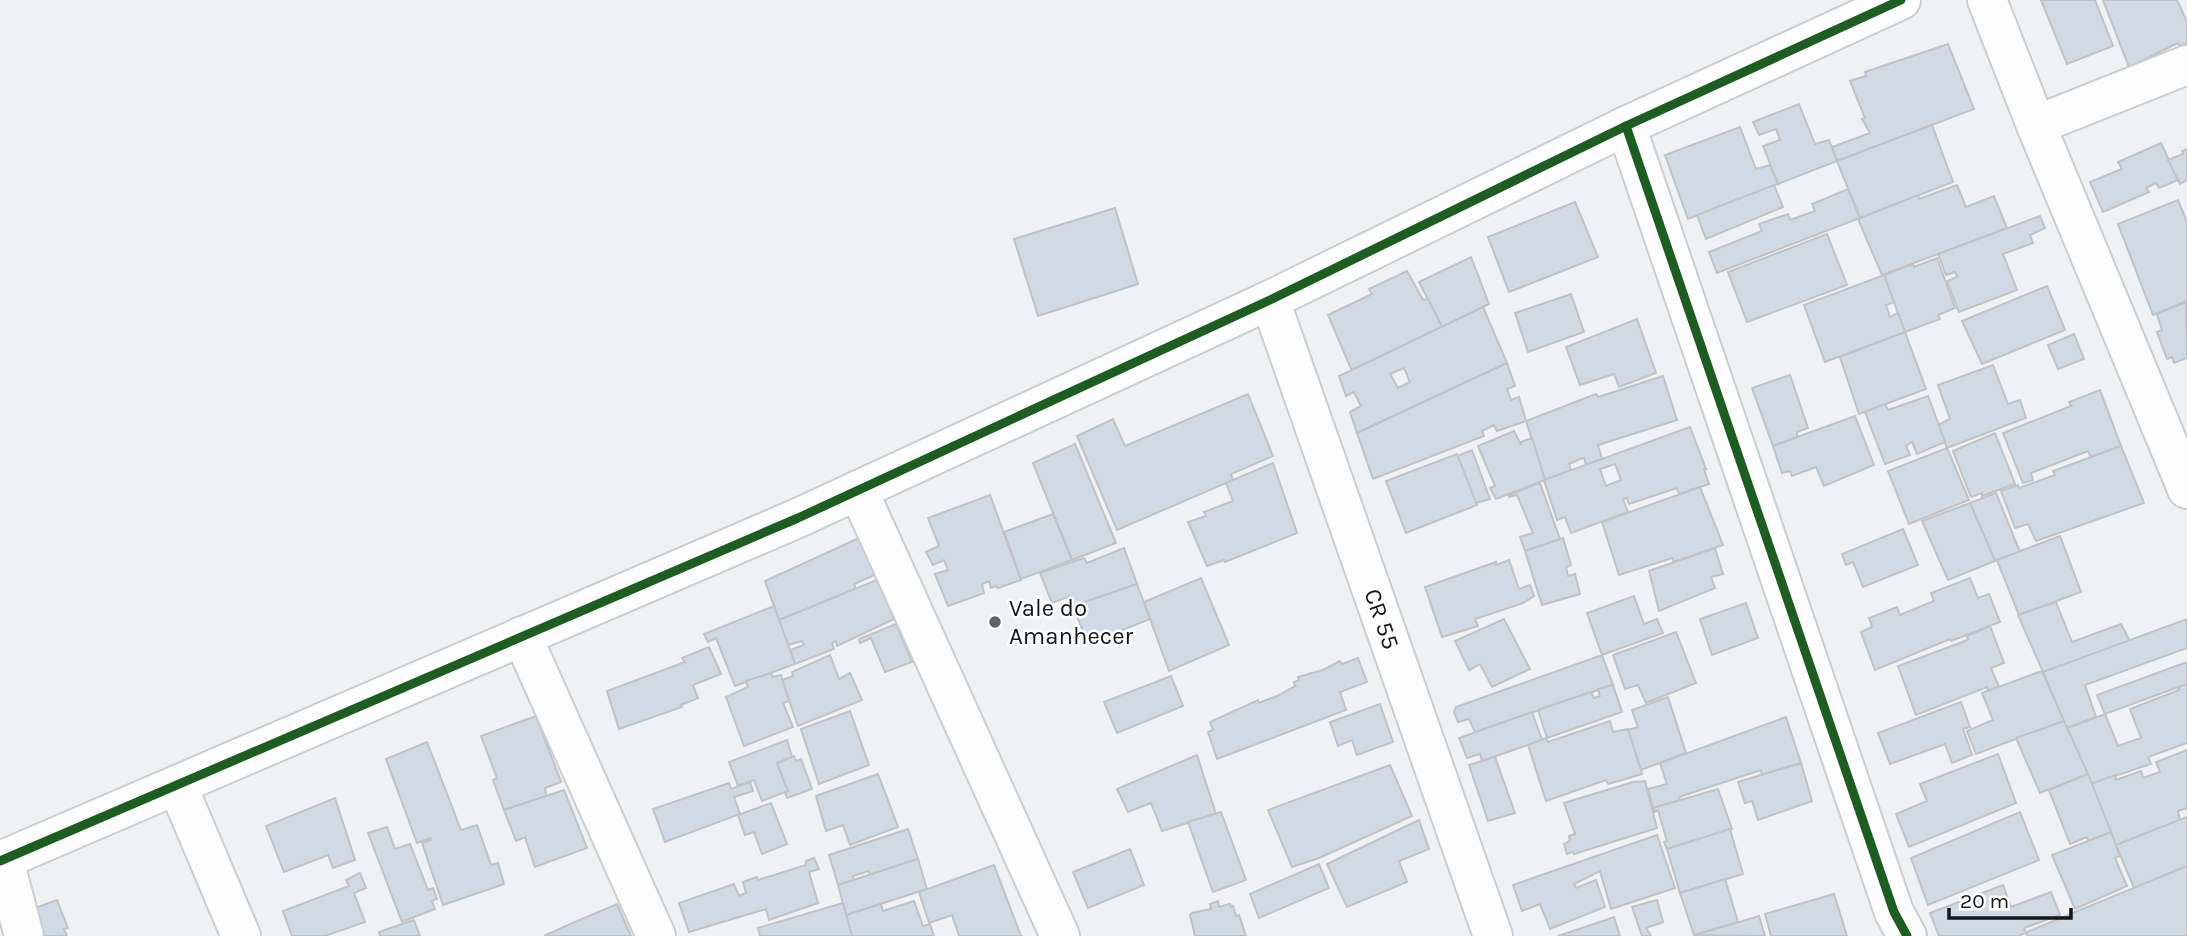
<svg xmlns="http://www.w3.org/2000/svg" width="2187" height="936" font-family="Karla,sans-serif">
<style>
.building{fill:#d0dae4;stroke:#c0c2c4;stroke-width:2;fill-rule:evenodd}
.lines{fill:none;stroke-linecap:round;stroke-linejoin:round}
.minor-casing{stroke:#cbcecf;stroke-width:42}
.minor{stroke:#fdfdfd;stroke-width:38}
.cycleway-casing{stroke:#fff;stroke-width:13}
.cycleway{stroke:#1b5e20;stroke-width:9}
.poi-dot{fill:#616364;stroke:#fff;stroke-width:2.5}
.labels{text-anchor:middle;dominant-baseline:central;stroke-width:5;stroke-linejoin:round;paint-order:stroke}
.poi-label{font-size:24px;fill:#141617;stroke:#fff;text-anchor:start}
.street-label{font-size:24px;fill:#141617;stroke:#fff}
</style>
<rect width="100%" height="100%" fill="#eff2f4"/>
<!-- building -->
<g class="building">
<path d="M2041,0H2095L2113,46L2067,64Z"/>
<path d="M2103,0H2177L2187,22V43L2180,46L2178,43L2129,67Z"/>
<path d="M1948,44L1974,109L1837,161L1832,147L1870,133L1862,119L1865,118L1850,81L1866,76L1865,72Z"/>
<path d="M1799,104L1815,144L1829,140L1837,161L1778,184L1763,146L1780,140L1776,129L1759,135L1753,122Z"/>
<path d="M1932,125L1953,182L1860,218L1837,161Z"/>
<path d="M1740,127L1756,169L1770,165L1778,184L1688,219L1665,155Z"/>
<path d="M2161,143L2178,180L2159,188L2156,183L2146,188L2149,192L2103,212L2090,182L2122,169L2118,162Z"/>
<path d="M2187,149V180L2180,184L2168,160L2183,154L2182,151Z"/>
<path d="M1774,185L1783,207L1706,239L1697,215Z"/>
<path d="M1957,185L1966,207L1994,196L2007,228L1882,275L1858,219L1918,195L1919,199Z"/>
<path d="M1848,189L1860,218L1717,273L1709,252L1762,231L1759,224L1788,214L1790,220L1815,211L1812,204Z"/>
<path d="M2178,200L2187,222V301L2153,315L2118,224Z"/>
<path d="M1575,202L1598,257L1509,292L1488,237Z"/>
<path d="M1115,208L1138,284L1038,316L1014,239Z"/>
<path d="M2040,216L2045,228L2030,235L2033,243L2003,254L2017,290L1959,312L1947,281L1957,277L1955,272L1946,275L1938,254Z"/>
<path d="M1827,234L1847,285L1747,322L1728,272Z"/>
<path d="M1471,257L1489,304L1442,327L1419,282Z"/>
<path d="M1937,258L1955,308L1938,315L1940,319L1905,332L1884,275L1913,264L1914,267Z"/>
<path d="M1407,271L1423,300L1428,299L1442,327L1352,371L1328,315L1372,294L1369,289Z"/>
<path d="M1884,275L1894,302L1886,305L1890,317L1898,313L1905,332L1825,362L1804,305Z"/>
<path d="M2047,286L2065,330L1982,364L1962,321Z"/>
<path d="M1571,294L1584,332L1528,352L1515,313Z"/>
<path d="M2186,302L2187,358L2174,363L2172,357L2167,359L2157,332L2162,330L2157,314Z"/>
<path d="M1483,307L1507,363L1357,433L1350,412L1361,406L1354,392L1346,396L1339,376ZM1404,368L1410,382L1398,388L1390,374Z"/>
<path d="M1637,319L1656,373L1619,387L1614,374L1580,385L1566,347Z"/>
<path d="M1905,332L1926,389L1859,414L1840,357Z"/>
<path d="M2074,334L2084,359L2058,369L2048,345Z"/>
<path d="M1507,363L1515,386L1507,389L1511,400L1519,397L1526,421L1497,431L1494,425L1482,431L1484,436L1373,479L1357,433Z"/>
<path d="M1993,365L2008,404L2020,400L2026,418L1947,448L1938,425L1950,419L1938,385Z"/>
<path d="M1790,375L1808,428L1797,432V437L1773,446L1752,388Z"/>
<path d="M1663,376L1677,420L1598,445L1602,459L1586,465L1584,458L1580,459L1569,464L1571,470L1545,480L1526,421L1596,394L1598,397Z"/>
<path d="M2100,390L2121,446L2091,457L2088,451L2031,473L2033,480L2023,483L2003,433L2071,406L2069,402Z"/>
<path d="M1248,394L1273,456L1231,474L1233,480L1117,530L1077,436L1113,419L1125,446Z"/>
<path d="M1928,396L1945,442L1917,454L1912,442L1906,446L1910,455L1885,464L1865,412L1885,404L1888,410Z"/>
<path d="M1855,416L1874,465L1824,486L1816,467L1792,476L1790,471L1782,473L1773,446Z"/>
<path d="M1690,427L1706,469H1704L1709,484L1679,494L1677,488L1629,504L1627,498L1623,499L1628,512L1571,533L1565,517L1557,520L1544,480ZM1615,464L1621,480L1606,486L1600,469Z"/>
<path d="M1514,431L1521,445V442L1532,438L1545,480L1496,499L1490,488L1495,486L1478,446Z"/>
<path d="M1995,433L2015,484L1982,496V493L1971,497L1953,451Z"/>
<path d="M1075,444L1116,543L1072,560L1033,463Z"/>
<path d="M2121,446L2144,503L2036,541L2028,524L2015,528L2001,491L2018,485L2019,488L2055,475L2053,471Z"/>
<path d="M1947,448L1969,500L1909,524L1888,471Z"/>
<path d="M1472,450L1490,499L1476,503L1457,456Z"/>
<path d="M1457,454L1477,505L1406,533L1386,481Z"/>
<path d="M1273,463L1297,533L1225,562L1224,560L1207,566L1188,522L1206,516L1204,512L1233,501L1226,483Z"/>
<path d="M1540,483L1560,539L1525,551L1520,537L1533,533L1517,495L1509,497V495Z"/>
<path d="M1700,487L1723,545L1674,562L1672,558L1619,575L1602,522Z"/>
<path d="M1996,493L2020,552L1995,561L1970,503Z"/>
<path d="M990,495L1021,580L998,588L996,586L991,588L989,581L982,584L984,593L948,606L935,574L948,570L944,560L933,565L926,552L939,546L928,518Z"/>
<path d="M1970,503L1995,561L1948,580L1922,521Z"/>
<path d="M1053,514L1072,560L1021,579L1004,532Z"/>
<path d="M1903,529L1918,565L1863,587L1853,562L1846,565L1842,554Z"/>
<path d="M2060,536L2081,592L2019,615L1997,560Z"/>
<path d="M861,537L879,573L854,584L856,589L779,620L765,581Z"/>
<path d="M1563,538L1571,565L1566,567L1568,576L1575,574L1580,594L1542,605L1525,551Z"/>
<path d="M1124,548L1137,584L1073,606L1070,596L1052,603L1040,573L1084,558L1087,563Z"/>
<path d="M1715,548L1723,574L1711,577L1715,588L1659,611L1649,571Z"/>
<path d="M1509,560L1519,589L1530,585L1534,596L1523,603L1475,619L1478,626L1442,637L1425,587L1496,562V565Z"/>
<path d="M1201,578L1229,645L1169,671L1144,602Z"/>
<path d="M1970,578L1978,598L1989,594L2000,622L1951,641L1950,639L1875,670L1861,632L1872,627L1869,618L1897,607L1900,615L1934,601L1931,593Z"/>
<path d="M879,579L894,619L837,646L836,641L832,643L834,649L795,664L790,650L804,645L802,641L788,645L779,620Z"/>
<path d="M1137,584L1150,619L1088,644L1073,606Z"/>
<path d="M1634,596L1644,624L1657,619L1663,633L1602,655L1587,613Z"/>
<path d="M2056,602L2072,642L2121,624L2130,641L2043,672L2018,615Z"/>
<path d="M1746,603L1758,638L1712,655L1700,619Z"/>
<path d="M774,606L795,664L735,686L716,638L708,642L704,634Z"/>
<path d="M1504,619L1530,669L1492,687L1480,664L1469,670L1455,641Z"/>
<path d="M2187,619V648L2085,685L2096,717L2067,728L2043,672Z"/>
<path d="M896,624L912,662L885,672L871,638L860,643L859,639Z"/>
<path d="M1990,626L2004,663L1991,668L1999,687L1988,691L1987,687L1916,715L1898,666L1965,641L1968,639L1967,636Z"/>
<path d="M1676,632L1696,683L1646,703L1638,685L1625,689L1613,655Z"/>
<path d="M709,647L721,674L693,685L698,698L681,705L682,707L619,729L607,691L685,662L682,658Z"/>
<path d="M830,655L839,679L850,673L862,700L798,726L782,680L793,676L792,672Z"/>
<path d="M1602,655L1613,685L1475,732L1469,719L1458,722L1454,712L1456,707Z"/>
<path d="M1358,658L1367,682L1340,692L1346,710L1217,759L1208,732L1213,730L1210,722L1258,700L1259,703L1277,696L1295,686L1294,682L1299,680L1298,677L1323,670L1340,661L1342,664Z"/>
<path d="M2187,662V684L2105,714L2097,695Z"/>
<path d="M2042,671L2064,721L1976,754L1967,731L1993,720L1982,693Z"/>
<path d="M771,673L773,677L781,675L789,701L783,703L793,727L744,746L726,697L748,687L746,681Z"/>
<path d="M1171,676L1183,706L1117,733L1104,702Z"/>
<path d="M2187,684V743L2148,757L2151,764L2091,784L2067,728L2105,714L2118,746L2141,738L2130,709L2179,690L2178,687Z"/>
<path d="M1613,685L1622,712L1547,738L1538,710L1591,692L1594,698L1600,696L1598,689Z"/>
<path d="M1668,697L1686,753L1641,770L1628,730L1638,727L1632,710Z"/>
<path d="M1961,702L1970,727L1963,729L1972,755L1952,763L1945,744L1890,764L1878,733Z"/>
<path d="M1380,704L1393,742L1357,755L1352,740L1338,746L1330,722Z"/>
<path d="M850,711L869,765L819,784L801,729Z"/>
<path d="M1532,712L1542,740L1482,761L1480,754L1467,758L1459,738Z"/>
<path d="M536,716L561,782L545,788L546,796L504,810L493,780L497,778L481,736Z"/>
<path d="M1786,717L1801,763L1762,775L1761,770L1679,797L1680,800L1653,808L1648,789L1667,784L1660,763Z"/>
<path d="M1610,721L1613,732L1628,729L1642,774L1608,784L1606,780L1546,801L1528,745L1546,738L1548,742Z"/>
<path d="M2064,721L2088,774L2040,793L2016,738Z"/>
<path d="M787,740L792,757L777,763L788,791L762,801L754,780L738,786L729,762Z"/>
<path d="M427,742L461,830L477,825L491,865L498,863L504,884L443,905L422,843L431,840L430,838L417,843L386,759Z"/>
<path d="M2187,750V811L2186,808L2178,811L2180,820L2116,845L2091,784L2115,775L2116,780L2141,771L2143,778L2160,772L2156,762Z"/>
<path d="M1998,754L2016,803L1909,847L1896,814L1927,801L1920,784Z"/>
<path d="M1197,755L1216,814L1162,831L1151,803L1128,812L1117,789Z"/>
<path d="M794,756L796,761L801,759L812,789L787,798L785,792L788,791L777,763Z"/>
<path d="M1495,757L1515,813L1488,821L1469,765Z"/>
<path d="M1801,763L1812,801L1758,820L1752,801L1745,803L1738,782Z"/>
<path d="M1390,765L1412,816L1319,858L1292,867L1268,810Z"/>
<path d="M878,774L898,827L850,845L843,825L826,831L816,796Z"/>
<path d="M2088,774L2111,832L2089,841L2087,837L2070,844L2049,790Z"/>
<path d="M1645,781L1657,828L1574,854L1573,852L1567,854L1564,844L1570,841L1569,836L1575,834L1564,803L1633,782Z"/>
<path d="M750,782L753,791L734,797L740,814L665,842L653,809L729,783L731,789Z"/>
<path d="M1718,789L1732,829L1667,849L1664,842L1667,841L1658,810L1655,812L1653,808Z"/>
<path d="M564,790L587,848L535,867L525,837L516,841L504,810Z"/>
<path d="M335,798L355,860L333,868L328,855L284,872L266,826Z"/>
<path d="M771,803L787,844L762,854L754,832L745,835L738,815Z"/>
<path d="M1221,812L1246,880L1213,892L1188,822Z"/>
<path d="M2020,812L2039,860L1928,905L1911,858Z"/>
<path d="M2187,817V866L2134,888L2116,845Z"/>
<path d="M1419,820L1429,849L1399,861L1407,882L1347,907L1327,864Z"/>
<path d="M387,827L395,849L410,844L428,890L433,888L437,899L432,901L435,909L402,922L368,833Z"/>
<path d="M908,829L918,859L875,873L870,875L869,871L853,876L854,880L838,885L829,855Z"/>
<path d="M1730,829L1743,874L1680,893L1667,849Z"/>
<path d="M2111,832L2120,856L2115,858L2127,886L2075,909L2052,855Z"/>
<path d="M1657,835L1675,888L1611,909L1600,871L1574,884L1576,888L1596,880L1605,907L1550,929L1540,904L1522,911L1513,885Z"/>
<path d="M1130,849L1144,885L1088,908L1073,872Z"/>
<path d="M814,858L819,869L809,872L818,903L769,920L766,909L689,932L679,903L734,884L739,896L746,893L743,882L757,877L758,880L806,865V861Z"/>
<path d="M918,859L927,889L846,915L838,885Z"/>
<path d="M1319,864L1329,888L1259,918L1250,894Z"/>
<path d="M994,865L1021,936H1023H959L952,915L929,923L919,892Z"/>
<path d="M2187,866V936H2027V932Z"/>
<path d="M360,873L366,888L354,893L365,922L325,936H292L283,911L349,886L346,880Z"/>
<path d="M1725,879L1738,922L1694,935L1680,893Z"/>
<path d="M2003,885L2011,907L2051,892L2060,915L2024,928L2026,933L2018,936H1939L1930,913Z"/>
<path d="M1834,894L1847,936H1771L1765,914Z"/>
<path d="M57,900L68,928L64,929L67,936H45L35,908Z"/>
<path d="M1657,900L1663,922L1646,928L1651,936H1642L1632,907Z"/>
<path d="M914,901L923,926L930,924L934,936H852L846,915L881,904L883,911Z"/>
<path d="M1218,901L1219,907L1230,904L1231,907L1233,906L1236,916L1239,915L1246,936H1195L1190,915L1192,913L1211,909L1210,904Z"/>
<path d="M843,903L852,936H760L758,928Z"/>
<path d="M617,904L631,936H544L568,925Z"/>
<path d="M1759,916L1765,936L1694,935L1746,920Z"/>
<path d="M1614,917L1620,936H1558L1600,922Z"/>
<path d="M414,920L420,936H380L379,932Z"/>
</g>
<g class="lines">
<!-- minor casing -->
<g class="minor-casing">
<g id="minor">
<path d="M1987,0L2036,125L2187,489"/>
<path d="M2036,125L2187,65"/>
<path d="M1626,126L1894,912L1907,936"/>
<path id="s1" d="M1270,300L1493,936"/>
<path d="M858,490L1060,936"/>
<path d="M522,636L656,936"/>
<path d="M177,785L241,936"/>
<path d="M4,860L24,936"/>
<path d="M0,861L798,518L1270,300L1626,126L1901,0"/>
</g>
</g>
<!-- minor -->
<use href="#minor" class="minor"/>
<!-- cycleway casing -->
<g class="cycleway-casing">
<g id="cycleway">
<path d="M1626,126L1894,912L1907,936"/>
<path d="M0,861L798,518L1270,300L1626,126L1901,0"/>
</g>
</g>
<!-- cycleway -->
<use href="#cycleway" class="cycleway"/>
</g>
<!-- markers -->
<circle class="poi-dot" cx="995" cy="622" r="7"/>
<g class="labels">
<!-- poi labels -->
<g class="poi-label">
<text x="1009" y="608">Vale do<tspan x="1009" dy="28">Amanhecer</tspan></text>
</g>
<!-- street labels -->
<g class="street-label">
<text stroke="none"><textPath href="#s1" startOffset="338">CR 55</textPath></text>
</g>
</g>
<!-- scale -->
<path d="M1949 908v10h122v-10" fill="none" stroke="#141617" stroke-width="3.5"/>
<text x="1960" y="908" font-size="21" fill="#141617" stroke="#ffffff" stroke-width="5" paint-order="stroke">20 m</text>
</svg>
